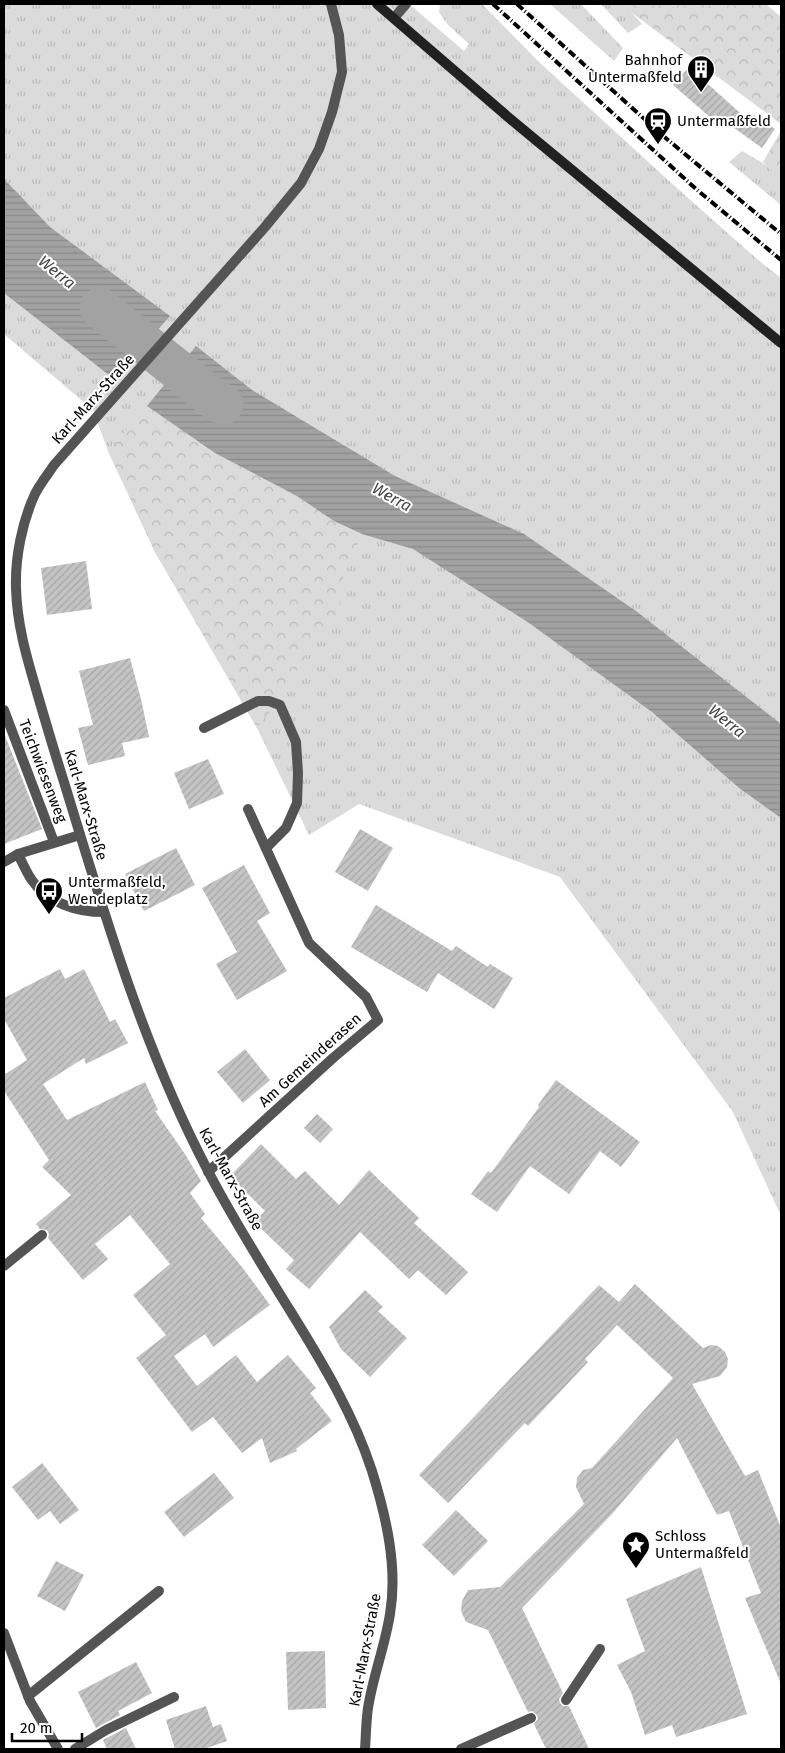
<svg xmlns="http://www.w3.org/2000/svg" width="785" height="1753" font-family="'Fira Sans',sans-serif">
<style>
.grass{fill:url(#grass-tufts)}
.forest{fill:url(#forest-crowns)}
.water{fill:url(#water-rules)}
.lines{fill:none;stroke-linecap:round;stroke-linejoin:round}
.river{stroke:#a2a2a2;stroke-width:41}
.building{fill:url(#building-hatch)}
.lane{stroke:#545454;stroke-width:10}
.street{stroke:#545454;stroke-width:10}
.secondary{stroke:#212121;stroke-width:10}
.rail{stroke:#000;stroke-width:4;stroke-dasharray:8 2.5 1 2.5;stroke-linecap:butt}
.labels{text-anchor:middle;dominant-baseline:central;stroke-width:4;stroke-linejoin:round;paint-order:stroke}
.poi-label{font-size:15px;fill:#000;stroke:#fff;text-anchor:start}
.street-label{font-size:15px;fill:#000;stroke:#fff}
.water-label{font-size:16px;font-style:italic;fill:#434343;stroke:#fff}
</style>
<defs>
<pattern id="grass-tufts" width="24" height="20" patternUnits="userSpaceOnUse" patternTransform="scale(1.25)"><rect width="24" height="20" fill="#dbdbdb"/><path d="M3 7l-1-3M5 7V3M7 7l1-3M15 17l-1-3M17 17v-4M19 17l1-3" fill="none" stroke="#bababa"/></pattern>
<pattern id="forest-crowns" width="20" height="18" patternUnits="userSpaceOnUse" patternTransform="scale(1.25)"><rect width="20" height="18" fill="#dbdbdb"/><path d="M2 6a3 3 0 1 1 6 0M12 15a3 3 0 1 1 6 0" fill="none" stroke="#bababa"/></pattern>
<pattern id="water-rules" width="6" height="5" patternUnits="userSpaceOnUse" patternTransform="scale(1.25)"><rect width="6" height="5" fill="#a2a2a2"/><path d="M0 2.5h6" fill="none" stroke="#8a8a8a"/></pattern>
<pattern id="building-hatch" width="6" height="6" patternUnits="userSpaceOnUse" patternTransform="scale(1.25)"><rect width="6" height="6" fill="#c4c4c4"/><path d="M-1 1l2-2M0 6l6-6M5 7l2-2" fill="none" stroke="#a7a7a7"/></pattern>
</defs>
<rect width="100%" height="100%" fill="#fff"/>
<!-- grass -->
<g class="grass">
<path d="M4,4H409L464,51L469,44L447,24L439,12L440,4H482L539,62L679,190L757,259L781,278V1216L733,1112L560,877L359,804L309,835L257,728L155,552L108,451L93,410L4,334Z"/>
<path d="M550,4H581L623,48L614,61Z"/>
<path d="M601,4H628L632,13L642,24L628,33Z"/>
<path d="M742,151L766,165L781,179V205L729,162Z"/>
</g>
<!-- forest -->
<g class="forest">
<path d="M628,4H766L781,17V124L632,13Z"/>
<path d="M781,131V180L763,162Z"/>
<path d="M147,406L215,453L297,496L334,521L362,534L342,579L340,609L301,663L282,696L257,728L155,552L108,451Z"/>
</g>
<!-- water -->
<g class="water">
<path d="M4,179L50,227L170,316L114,379L4,293Z"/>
<path d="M196,346L252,390L395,476L524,534L636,611L781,724V818L739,788L652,712L529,623L413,549L362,534L334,521L297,496L215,453L147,406Z"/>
</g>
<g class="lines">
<!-- river -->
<path class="river" d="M100,308L214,399L223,404"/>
</g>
<!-- building -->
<g class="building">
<path d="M689,67L749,121L754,115L775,129L762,148L716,115L712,119L673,85Z"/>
<path d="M86,561L92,609L47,615L41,568Z"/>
<path d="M130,658L141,699L149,737L122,743L125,756L88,765L78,728L93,725L79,671Z"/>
<path d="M4,733L42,829L4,844Z"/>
<path d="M208,759L224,794L189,809L174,773Z"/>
<path d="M360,829L393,848L368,891L335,872Z"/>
<path d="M176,848L195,885L144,911L125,874Z"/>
<path d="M244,865L270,913L257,921L287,971L237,1000L216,964L237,952L202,888Z"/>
<path d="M376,905L452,951L456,946L488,967L490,964L513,978L494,1009L438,973L427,992L351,947Z"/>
<path d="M60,969L65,979L84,969L110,1022L115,1019L128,1043L86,1064L84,1058L43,1084L67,1120L145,1082L158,1110L155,1111L185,1154L201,1181L190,1193L205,1214L201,1218L242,1267L270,1305L213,1347L205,1334L174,1356L197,1386L236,1355L257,1382L288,1355L316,1388L310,1393L332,1421L296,1449L297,1451L270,1463L262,1438L242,1453L213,1417L192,1432L136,1358L166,1335L133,1295L170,1264L130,1215L95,1244L108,1259L83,1280L48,1238L49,1234L47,1230L40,1229L36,1224L71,1195L42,1167L49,1160L4,1091V1075L27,1060L4,1019V998Z"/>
<path d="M245,1049L270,1080L243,1103L217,1072Z"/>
<path d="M556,1080L640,1142L621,1167L600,1151L569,1194L530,1166L497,1212L471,1194L488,1171L491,1173L539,1107L538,1105Z"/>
<path d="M317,1114L333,1129L320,1143L304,1128Z"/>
<path d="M261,1144L296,1179L305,1171L339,1205L369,1170L419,1218L414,1223L468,1272L446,1295L418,1270L409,1279L360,1232L309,1289L286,1269L294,1260L254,1222L265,1211L230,1176Z"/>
<path d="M635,1284L703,1348L711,1345L718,1346L725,1352L728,1359L727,1367L720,1376L692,1384L745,1476L758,1470L781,1528V1684L745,1598L761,1593L729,1511L717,1515L677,1438L612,1514L522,1608L563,1693L559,1699L560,1703L563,1706H569L589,1749H546L534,1724L538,1719L537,1715L532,1711L528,1712L488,1630L466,1622L461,1611L462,1601L468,1590L500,1587L584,1504L576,1487L577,1478L583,1470L592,1468L673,1378L617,1325L585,1359L588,1362L528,1426L525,1423L448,1503L419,1475L599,1285L619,1302Z"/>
<path d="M365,1290L383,1307L378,1311L407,1338L370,1377L341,1349L329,1327Z"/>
<path d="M42,1463L79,1510L60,1524L50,1511L38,1520L12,1487Z"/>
<path d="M214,1473L234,1498L184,1537L164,1512Z"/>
<path d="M456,1510L488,1541L454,1576L422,1545Z"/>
<path d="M56,1561L84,1575L65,1611L37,1596Z"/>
<path d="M701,1567L747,1714L676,1737L672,1725L645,1735L631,1692L617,1665L645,1651L626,1599Z"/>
<path d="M325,1651L326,1708L288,1710L286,1652Z"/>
<path d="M136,1662L152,1693L118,1711L120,1715L96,1728L78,1692Z"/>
<path d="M206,1706L213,1727L221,1724L227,1741L204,1749H175L166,1720Z"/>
<path d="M126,1728L136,1749H107L103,1740Z"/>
</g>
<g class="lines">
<!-- lane -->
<g class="lane">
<path d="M394,18L406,4"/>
<path d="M204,728L258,701H269L280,705L296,742L298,773L297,803L286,828L266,848"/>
<path d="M18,854C22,862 26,871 31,879C47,903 77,912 104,912"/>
<path d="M4,1266L42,1235"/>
<path d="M28,1696L159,1591"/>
<path d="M566,1700L600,1649"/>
<path d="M75,1749L106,1730L174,1697"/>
<path d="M461,1749L531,1718"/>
</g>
<!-- street -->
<g class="street">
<path d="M331,4L339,35L342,72L332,112L319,149L301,183L265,227L54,465C48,474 40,484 35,494C22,522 15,558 16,588C17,624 26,655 36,689C45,720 54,751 64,782C104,913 143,1047 207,1169C232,1218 262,1265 291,1312C322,1362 354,1415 372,1471C386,1516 398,1567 390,1614C385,1646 373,1676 368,1708C366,1721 366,1736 365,1749"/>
<path d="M4,710L54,842"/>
<path d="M4,862L18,854L80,835"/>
<path d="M208,1172L333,1058L378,1020L366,997L309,943L248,809"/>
<path d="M4,1633L30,1701L58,1749"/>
</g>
<!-- secondary -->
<path class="secondary" d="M377,4L508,117L781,343"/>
<!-- rail -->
<g class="rail">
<path d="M493,4L696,189L781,260"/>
<path d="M517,4L662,135L781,234"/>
</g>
</g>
<!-- icons -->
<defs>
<g id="building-pin" transform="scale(1.4375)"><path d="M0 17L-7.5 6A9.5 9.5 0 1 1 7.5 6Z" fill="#000" stroke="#fff"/><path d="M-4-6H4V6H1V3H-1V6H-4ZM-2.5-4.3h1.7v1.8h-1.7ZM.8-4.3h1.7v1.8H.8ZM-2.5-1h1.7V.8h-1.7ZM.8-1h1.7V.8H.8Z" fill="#fff"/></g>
<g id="station-pin" transform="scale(1.4375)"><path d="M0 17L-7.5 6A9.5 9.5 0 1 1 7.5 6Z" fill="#000" stroke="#fff"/><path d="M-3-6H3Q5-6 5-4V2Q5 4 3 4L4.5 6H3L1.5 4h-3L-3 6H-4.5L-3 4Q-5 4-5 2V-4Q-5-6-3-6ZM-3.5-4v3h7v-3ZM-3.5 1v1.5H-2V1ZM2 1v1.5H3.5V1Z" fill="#fff"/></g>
<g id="bus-pin" transform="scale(1.4375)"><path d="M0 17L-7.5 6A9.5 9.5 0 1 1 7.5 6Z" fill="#000" stroke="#fff"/><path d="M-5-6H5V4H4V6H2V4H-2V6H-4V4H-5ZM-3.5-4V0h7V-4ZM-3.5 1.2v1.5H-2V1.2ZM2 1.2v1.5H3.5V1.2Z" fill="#fff"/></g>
<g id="sight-pin" transform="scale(1.4375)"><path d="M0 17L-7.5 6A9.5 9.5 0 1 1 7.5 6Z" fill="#000" stroke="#fff"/><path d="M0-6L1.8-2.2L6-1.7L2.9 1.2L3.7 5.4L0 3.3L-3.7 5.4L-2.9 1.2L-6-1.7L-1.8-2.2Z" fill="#fff"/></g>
</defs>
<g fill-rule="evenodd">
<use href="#building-pin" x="701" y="69"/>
<use href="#station-pin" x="658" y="121"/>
<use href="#bus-pin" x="49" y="891"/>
<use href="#sight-pin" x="636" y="1545"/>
</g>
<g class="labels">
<!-- poi labels -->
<g class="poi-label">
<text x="682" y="60" text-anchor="end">Bahnhof<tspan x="682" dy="17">Untermaßfeld</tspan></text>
<text x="677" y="121">Untermaßfeld</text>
<text x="68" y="882">Untermaßfeld,<tspan x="68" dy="17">Wendeplatz</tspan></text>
<text x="655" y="1536">Schloss<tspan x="655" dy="17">Untermaßfeld</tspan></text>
</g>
<!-- street labels -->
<g class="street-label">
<text transform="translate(93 399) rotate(-48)">Karl-Marx-Straße</text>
<text transform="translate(43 771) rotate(69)">Teichwiesenweg</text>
<text transform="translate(86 805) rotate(73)">Karl-Marx-Straße</text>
<text transform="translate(310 1060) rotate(-42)">Am Gemeinderasen</text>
<text transform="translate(231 1179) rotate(61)">Karl-Marx-Straße</text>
<text transform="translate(365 1650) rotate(-79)">Karl-Marx-Straße</text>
</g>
<!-- water labels -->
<g class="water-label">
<text transform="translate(57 272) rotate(39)">Werra</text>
<text transform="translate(392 497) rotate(29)">Werra</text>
<text transform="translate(727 721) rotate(39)">Werra</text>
</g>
</g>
<!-- border -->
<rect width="785" height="1753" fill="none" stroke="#000000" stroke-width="10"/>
<!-- scale -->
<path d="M12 1733v8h70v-8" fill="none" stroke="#000000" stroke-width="2.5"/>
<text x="20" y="1733" font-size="15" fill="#000000" stroke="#ffffff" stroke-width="4" paint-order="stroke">20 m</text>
</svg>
